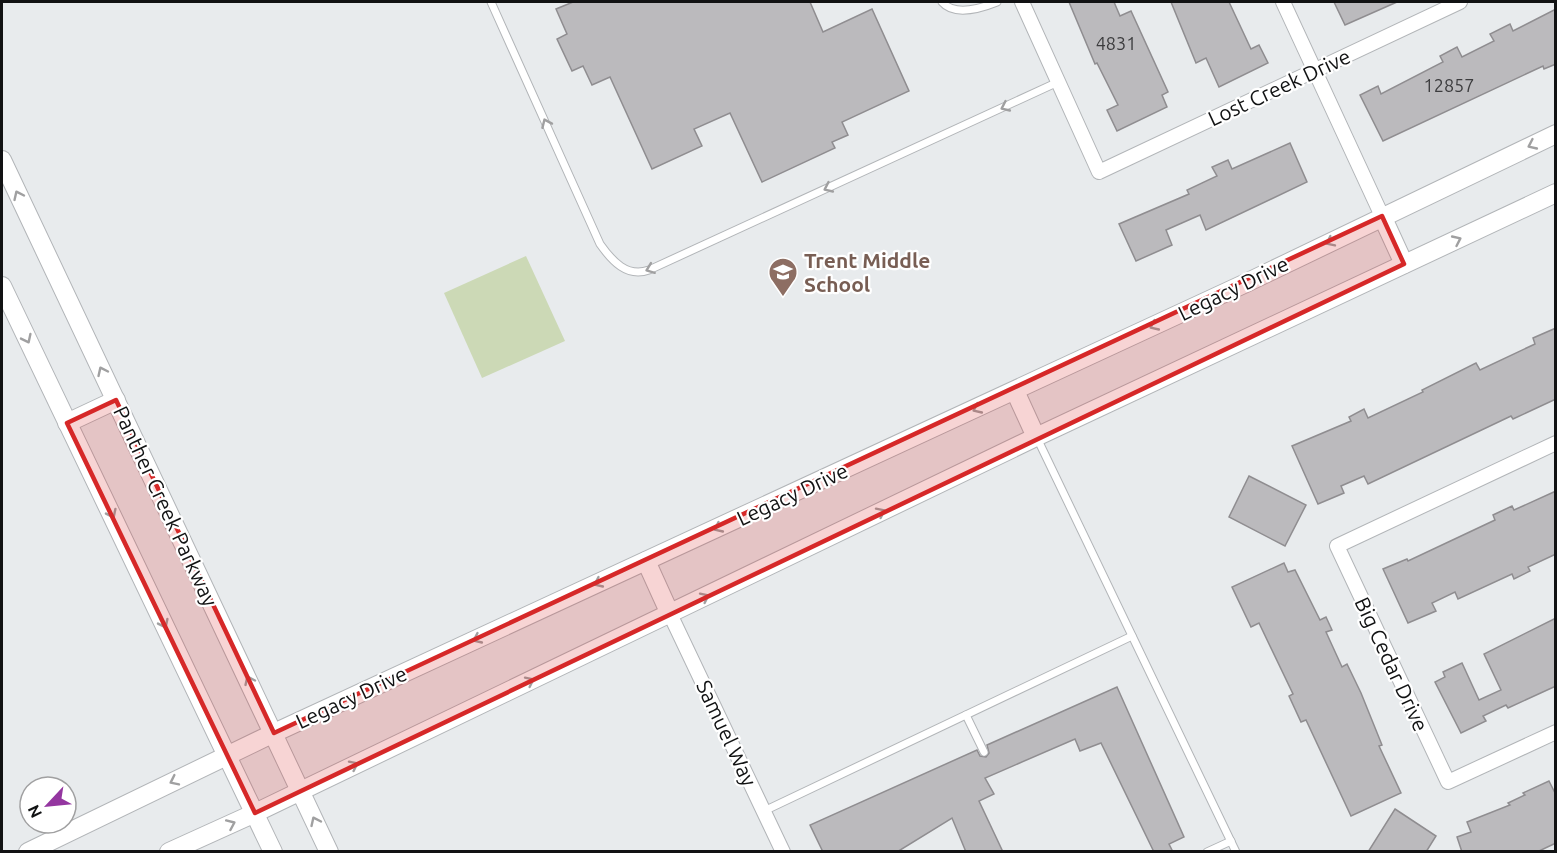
<svg xmlns="http://www.w3.org/2000/svg" width="1557" height="853" font-family="Ubuntu,sans-serif">
<style>
.green{fill:#ccd9b6}
.building{fill:#bbbabd;stroke:#8f8d90;stroke-width:1.5}
.lines{fill:none;stroke-linecap:round;stroke-linejoin:round}
.lane-casing{stroke:#b2b5b8;stroke-width:9}
.street-casing{stroke:#b2b5b8;stroke-width:16}
.secondary-casing{stroke:#b2b5b8;stroke-width:20}
.lane{stroke:#fff;stroke-width:7}
.street{stroke:#fff;stroke-width:14}
.secondary{stroke:#fff;stroke-width:18}
.oneway{stroke:#a0a0a1}
.marked{fill:#d62828;fill-opacity:0.2;stroke:#d62828;stroke-width:4.5;stroke-linejoin:round}
.labels{text-anchor:middle;dominant-baseline:central;stroke-width:4.5;stroke-linejoin:round;paint-order:stroke}
.number-label{font-size:18px;fill:#3c3c3e}
.street-label{font-size:21px;fill:#111213;stroke:#fff}
.education-label{font-size:21px;font-weight:bold;fill:#785e54;stroke:#fff;text-anchor:start}
</style>
<rect width="100%" height="100%" fill="#e8ebed"/>
<!-- green -->
<path class="green" d="M526,256L565,341L482,378L444,293Z"/>
<!-- building -->
<g class="building">
<path d="M573,2H810L823,32L872,9L909,91L842,122L848,135L832,142L835,148L762,182L730,113L694,129L702,146L652,169L610,77L592,85L583,66L572,71L557,39L567,34L556,9Z"/>
<path d="M1069,2H1114L1120,16L1131,11L1168,92L1162,95L1167,107L1117,131L1107,110L1118,105L1097,63L1095,64Z"/>
<path d="M1171,2H1229L1251,49L1259,45L1268,63L1219,87L1206,58L1196,63Z"/>
<path d="M1334,2H1397L1345,25Z"/>
<path d="M1556,9V64L1544,69L1543,66L1383,141L1360,95L1378,86L1381,94L1443,62L1440,56L1457,47L1462,57L1494,41L1490,34L1510,24L1513,31Z"/>
<path d="M1290,143L1307,182L1206,230L1200,215L1166,230L1172,245L1136,261L1119,224L1189,194L1187,190L1217,176L1212,167L1228,160L1232,169Z"/>
<path d="M1556,328V399L1513,419L1511,416L1368,484L1364,476L1341,486L1344,493L1318,504L1292,446L1351,421L1349,417L1364,409L1368,418L1423,392L1422,390L1476,363L1480,370L1535,344L1533,338Z"/>
<path d="M1249,476L1306,505L1285,546L1229,517Z"/>
<path d="M1556,491V554L1528,567L1530,571L1514,579L1512,574L1458,599L1455,592L1432,603L1436,611L1408,623L1383,569L1407,559L1408,561L1495,520L1493,515L1512,506L1514,510Z"/>
<path d="M1284,563L1288,572L1295,570L1320,620L1326,617L1332,630L1326,632L1342,667L1347,664L1361,693L1382,745L1379,746L1401,793L1351,816L1306,720L1301,722L1289,696L1293,694L1259,623L1251,627L1232,587Z"/>
<path d="M1556,618V686L1508,708L1506,705L1483,716L1486,721L1461,733L1435,682L1445,677L1443,672L1462,663L1479,700L1501,690L1484,654Z"/>
<path d="M1117,687L1184,837L1169,844L1173,852H1154L1101,743L1080,751L1075,739L985,778L994,794L979,801L1003,852H966L952,818L897,852H823L810,825L977,750L980,756L986,757L989,753L987,745Z"/>
<path d="M1549,781L1556,795V843L1537,852H1462L1457,837L1471,832L1467,822L1510,805L1508,803L1525,795L1523,793Z"/>
<path d="M1395,809L1436,836L1426,852H1368Z"/>
</g>
<g class="lines">
<!-- lane casing -->
<g class="lane-casing">
<g id="lane">
<path d="M491,2L600,244C612,261 627,278 649,270L1058,82"/>
<path d="M942,2C955,17 982,8 997,2"/>
<path d="M1037,438L1236,852"/>
<path d="M966,715L984,752"/>
<path d="M764,811L1132,636"/>
<path d="M1207,852L1231,841"/>
</g>
</g>
<!-- street casing -->
<g class="street-casing">
<g id="street">
<path d="M1022,2L1099,172L1460,2"/>
<path d="M1283,2L1382,216"/>
<path d="M1556,443L1337,546L1448,782L1556,732"/>
<path d="M670,614L783,852"/>
</g>
</g>
<!-- secondary casing -->
<g class="secondary-casing">
<g id="secondary">
<path d="M2,160L329,852"/>
<path d="M1382,216L1404,264"/>
<path d="M2,286L273,852"/>
<path d="M1015,391L1036,437"/>
<path d="M67,423L116,400"/>
<path d="M646,561L670,614"/>
<path d="M28,852L274,733L1246,283L1556,134"/>
<path d="M169,852L255,813L1036,437L1556,193"/>
</g>
</g>
<!-- lane -->
<use href="#lane" class="lane"/>
<!-- street -->
<use href="#street" class="street"/>
<!-- secondary -->
<use href="#secondary" class="secondary"/>
</g>
<!-- one-way arrows -->
<defs><path id="oneway-chevron" d="M-2-3.5L2.5 0L-2 3.5" fill="none" stroke-width="1.6" stroke-linecap="round" stroke-linejoin="round" transform="scale(1.5)"/></defs>
<g class="oneway">
<use href="#oneway-chevron" transform="translate(1005 107) rotate(155)"/>
<use href="#oneway-chevron" transform="translate(546 123) rotate(-114)"/>
<use href="#oneway-chevron" transform="translate(1532 145) rotate(155)"/>
<use href="#oneway-chevron" transform="translate(828 188) rotate(155)"/>
<use href="#oneway-chevron" transform="translate(18 195) rotate(-115)"/>
<use href="#oneway-chevron" transform="translate(1457 240) rotate(-25)"/>
<use href="#oneway-chevron" transform="translate(1330 242) rotate(154)"/>
<use href="#oneway-chevron" transform="translate(650 269) rotate(159)"/>
<use href="#oneway-chevron" transform="translate(1154 326) rotate(155)"/>
<use href="#oneway-chevron" transform="translate(27 339) rotate(64)"/>
<use href="#oneway-chevron" transform="translate(102 371) rotate(-115)"/>
<use href="#oneway-chevron" transform="translate(977 409) rotate(155)"/>
<use href="#oneway-chevron" transform="translate(881 512) rotate(-26)"/>
<use href="#oneway-chevron" transform="translate(112 514) rotate(64)"/>
<use href="#oneway-chevron" transform="translate(718 528) rotate(155)"/>
<use href="#oneway-chevron" transform="translate(598 583) rotate(155)"/>
<use href="#oneway-chevron" transform="translate(705 597) rotate(-26)"/>
<use href="#oneway-chevron" transform="translate(164 624) rotate(64)"/>
<use href="#oneway-chevron" transform="translate(477 639) rotate(155)"/>
<use href="#oneway-chevron" transform="translate(249 680) rotate(-115)"/>
<use href="#oneway-chevron" transform="translate(530 681) rotate(-26)"/>
<use href="#oneway-chevron" transform="translate(354 765) rotate(-26)"/>
<use href="#oneway-chevron" transform="translate(174 781) rotate(154)"/>
<use href="#oneway-chevron" transform="translate(315 821) rotate(-115)"/>
<use href="#oneway-chevron" transform="translate(231 824) rotate(-24)"/>
</g>
<!-- marked area -->
<path class="marked" d="M1382,216L1404,264L255,813L67,423L116,400L274,733Z"/>
<!-- icons -->
<defs>
<g id="school-pin" transform="scale(1.5)"><path d="M0 17L-7.5 6A9.5 9.5 0 1 1 7.5 6Z" fill="#8d6e63" stroke="#fff"/><path d="M0-5L7-2L0 1L-7-2ZM-4 1L0 2.5L4 1V4Q0 6-4 4Z" fill="#fff"/></g>
</defs>
<g fill-rule="evenodd">
<use href="#school-pin" x="783" y="272"/>
</g>
<g class="labels">
<!-- number labels -->
<g class="number-label">
<text x="1116" y="43">4831</text>
<text x="1449" y="85">12857</text>
</g>
<!-- street labels -->
<g class="street-label">
<text transform="translate(1279 87) rotate(-25)">Lost Creek Drive</text>
<text transform="translate(1233 288) rotate(-26)">Legacy Drive</text>
<text transform="translate(792 494) rotate(-25)">Legacy Drive</text>
<text transform="translate(166 506) rotate(65)">Panther Creek Parkway</text>
<text transform="translate(1392 664) rotate(65)">Big Cedar Drive</text>
<text transform="translate(351 697) rotate(-25)">Legacy Drive</text>
<text transform="translate(727 733) rotate(65)">Samuel Way</text>
</g>
<!-- education labels -->
<g class="education-label">
<text x="804" y="260">Trent Middle<tspan x="804" dy="24">School</tspan></text>
</g>
</g>
<!-- border -->
<rect width="1557" height="853" fill="none" stroke="#111213" stroke-width="6"/>
<!-- north arrow -->
<g transform="translate(48 805) rotate(244)"><circle r="28" fill="#ffffff" stroke="#a0a0a1" stroke-width="1.5"/>
<path d="M0-4.5L10 22L0 15L-10 22Z" fill="#9436a0"/>
<text y="-9" font-size="16" font-weight="bold" text-anchor="middle" fill="#111213">N</text>
</g>
</svg>
